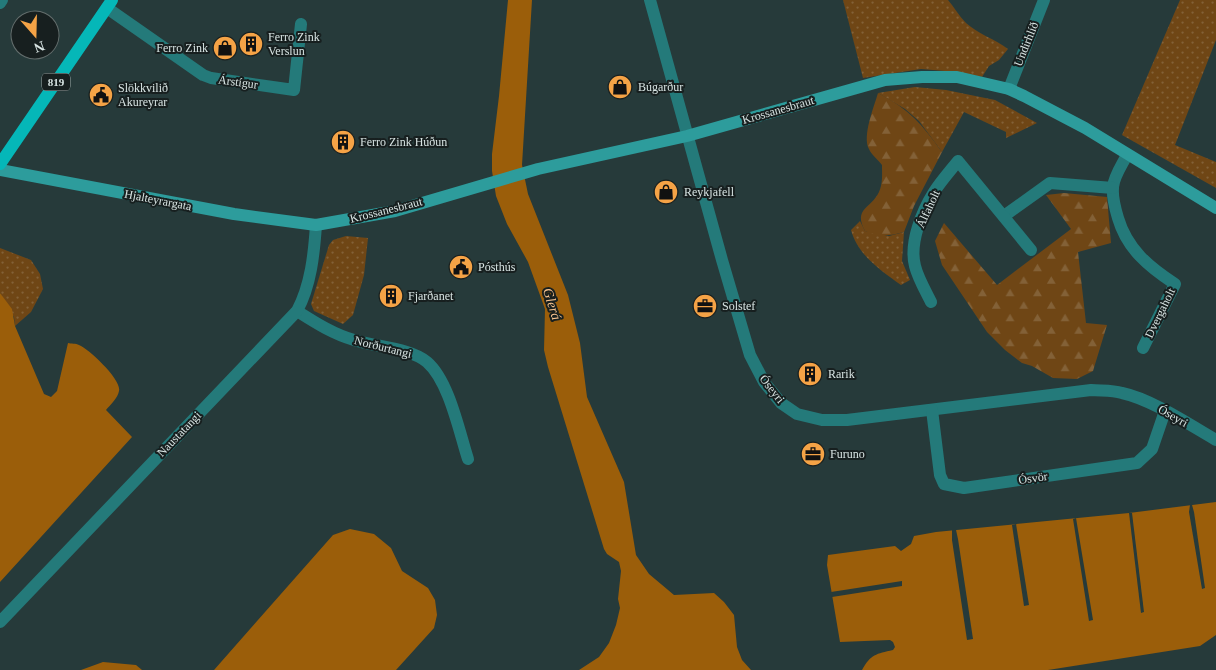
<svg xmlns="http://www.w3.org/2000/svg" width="1216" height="670" font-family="Georgia,serif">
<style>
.grass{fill:url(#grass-dots)}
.forest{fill:url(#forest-firs)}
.water{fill:#9b5e0a}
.pier{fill:#263a3a}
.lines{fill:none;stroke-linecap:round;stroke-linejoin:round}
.street{stroke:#247a7a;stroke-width:12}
.secondary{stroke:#2d9c9c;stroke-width:12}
.primary{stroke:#05b7b8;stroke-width:12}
.labels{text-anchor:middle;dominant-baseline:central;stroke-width:4;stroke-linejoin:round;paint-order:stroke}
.shield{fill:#171f1f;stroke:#9ea9a8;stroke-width:1}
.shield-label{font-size:11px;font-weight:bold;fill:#d8e4e3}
.poi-label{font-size:12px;fill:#d8e4e3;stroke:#171f1f;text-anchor:start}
.street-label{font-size:12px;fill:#d8e4e3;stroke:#171f1f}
.water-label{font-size:14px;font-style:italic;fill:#f3c08d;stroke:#171f1f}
</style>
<defs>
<pattern id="grass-dots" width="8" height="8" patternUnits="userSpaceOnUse" patternTransform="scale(1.25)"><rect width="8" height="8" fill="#6f4615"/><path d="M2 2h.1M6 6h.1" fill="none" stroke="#836137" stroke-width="1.8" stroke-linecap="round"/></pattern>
<pattern id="forest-firs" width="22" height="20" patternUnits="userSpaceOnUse" patternTransform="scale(1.25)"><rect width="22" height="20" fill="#6f4615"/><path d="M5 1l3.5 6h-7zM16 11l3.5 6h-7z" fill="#836137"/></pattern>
</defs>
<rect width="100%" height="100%" fill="#263a3a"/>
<!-- grass -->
<g class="grass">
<path d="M843,0H948C954,7 959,16 966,23C978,34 995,39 1008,49L999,60L989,66L982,77L957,72L921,69L863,78Z"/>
<path d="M1180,0H1216V40L1175,145L1216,162V188L1122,135Z"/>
<path d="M915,87L946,90L995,100L1037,123L1006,138V132L964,112L942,152L919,121L905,109L878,93Z"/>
<path d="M860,221L865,231L889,236L904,232L902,261L910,280L901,285C880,270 858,255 851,230Z"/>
<path d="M346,236L368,238L364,275L353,315L343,324L314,311L311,304L329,245L333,240Z"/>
<path d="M0,248L31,260L40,274L43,289L31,312L15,326L14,317L0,293Z"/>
</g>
<!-- forest -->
<g class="forest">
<path d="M878,93C910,110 921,123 942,152L914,206L904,232C890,236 879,237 865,231C853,208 871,209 879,192C883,183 882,174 882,165C878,160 871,154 869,149C862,136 874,107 878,93Z"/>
<path d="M1064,193L1107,197L1111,243L1078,252L1086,323L1107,325L1093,371L1077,379L1053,378L1032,366L1022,363L1005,350L987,332L942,265L935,241L944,223L997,285L1071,229L1046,195Z"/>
</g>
<!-- water -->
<g class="water">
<path d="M508,0H532L522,165L528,194L568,295L580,343L587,397L624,482L636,555L649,574L674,595L714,593L724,602L734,615L737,647L742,660L751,670H579L599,657L609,643L616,625L620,608L618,599L621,571L619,562L607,554L604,549L548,367L544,350L545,309L528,262L507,224L496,196L492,171V154L499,96Z"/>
<path d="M0,293L12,309L15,326L44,394L51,397L57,391L68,343C71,344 76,343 79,345C89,349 122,380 119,391C118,398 110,405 106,410L132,437L0,582Z"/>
<path d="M1216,502V635L1200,646L1048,670H862C871,654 876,654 893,650L895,647L893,642L890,640L840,642L827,565L828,555L895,546L901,551L911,544L914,536L936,532L1129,513Z"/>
<path d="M350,529L374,534L391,548L402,571L428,588L435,600L437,615L434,628L396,670H214L333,535Z"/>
<path d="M103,662L136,665L142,670H81Z"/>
</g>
<!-- pier -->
<g class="pier">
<path d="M1190,505H1192L1194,512L1205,588L1202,589L1189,512Z"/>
<path d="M1129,513H1132L1144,612L1141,613Z"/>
<path d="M1076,518L1093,620L1089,621L1073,519Z"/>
<path d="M1016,524L1029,605L1024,606L1012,525Z"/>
<path d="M952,530H956L958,539L973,639L967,640L952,540Z"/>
<path d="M902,581V586L832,597L831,592Z"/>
</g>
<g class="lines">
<!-- street -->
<g class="street">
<path d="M650,0L722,260L750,355L764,382L781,403L797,414L822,420H847L1091,390C1101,391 1112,390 1122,393C1151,399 1190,425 1216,440"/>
<path d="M0,3L2,0"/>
<path d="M107,8L203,75L211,78L294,90L301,24"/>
<path d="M1009,89L1044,0"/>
<path d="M1127,155C1122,165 1114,176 1113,187C1112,197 1115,208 1118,218C1127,249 1149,267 1175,284L1143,348"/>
<path d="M1004,216L1050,183L1113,188"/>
<path d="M931,302C925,290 918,278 915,266C909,243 922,211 934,192C941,181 950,171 958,161L1031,250"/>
<path d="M297,311C316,323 333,334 354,340C376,347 411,348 427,362C449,381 459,431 468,459"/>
<path d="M932,410L940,475L944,484L964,488L1137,463L1152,449L1165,411"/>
<path d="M0,622L297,311C311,285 314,254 316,225"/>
</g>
<!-- secondary -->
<path class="secondary" d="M0,170L234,214L316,225L395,211L538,169L687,136L885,80L922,77H957L1009,89L1024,96L1085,128L1216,208"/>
<!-- primary -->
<path class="primary" d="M0,164L112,0"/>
</g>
<!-- icons -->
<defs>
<g id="building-disc" transform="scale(1.25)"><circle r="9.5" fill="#f5a346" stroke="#171f1f"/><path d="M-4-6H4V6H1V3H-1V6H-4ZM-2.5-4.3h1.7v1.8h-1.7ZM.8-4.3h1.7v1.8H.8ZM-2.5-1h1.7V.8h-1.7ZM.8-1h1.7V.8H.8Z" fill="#111"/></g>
<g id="shop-disc" transform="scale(1.25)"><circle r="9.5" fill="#f5a346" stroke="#171f1f"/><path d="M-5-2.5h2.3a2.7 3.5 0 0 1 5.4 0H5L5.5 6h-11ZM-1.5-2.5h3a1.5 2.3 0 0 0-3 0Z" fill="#111"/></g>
<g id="civic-disc" transform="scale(1.25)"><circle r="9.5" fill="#f5a346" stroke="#171f1f"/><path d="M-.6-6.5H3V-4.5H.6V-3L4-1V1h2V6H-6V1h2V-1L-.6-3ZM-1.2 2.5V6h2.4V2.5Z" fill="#111"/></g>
<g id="office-disc" transform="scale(1.25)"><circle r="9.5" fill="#f5a346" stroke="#171f1f"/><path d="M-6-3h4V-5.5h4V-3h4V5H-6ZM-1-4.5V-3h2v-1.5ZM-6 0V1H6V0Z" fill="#111"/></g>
</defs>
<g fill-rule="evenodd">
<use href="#building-disc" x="251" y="44"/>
<use href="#shop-disc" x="225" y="48"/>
<use href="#shop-disc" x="620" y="87"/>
<use href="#civic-disc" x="101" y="95"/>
<use href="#building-disc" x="343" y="142"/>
<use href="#shop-disc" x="666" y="192"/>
<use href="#civic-disc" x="461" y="267"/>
<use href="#building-disc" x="391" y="296"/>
<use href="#office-disc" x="705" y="306"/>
<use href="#building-disc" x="810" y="374"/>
<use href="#office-disc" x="813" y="454"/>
</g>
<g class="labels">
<!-- shield labels -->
<rect class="shield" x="42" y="73.5" width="28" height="17" rx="4"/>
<g class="shield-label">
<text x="56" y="82">819</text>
</g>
<!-- poi labels -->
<g class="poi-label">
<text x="268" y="37">Ferro Zink<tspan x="268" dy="14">Verslun</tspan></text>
<text x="208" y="48" text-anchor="end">Ferro Zink</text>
<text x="638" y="87">Búgarður</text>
<text x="118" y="88">Slökkvilið<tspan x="118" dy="14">Akureyrar</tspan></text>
<text x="360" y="142">Ferro Zink Húðun</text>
<text x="684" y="192">Reykjafell</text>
<text x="478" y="267">Pósthús</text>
<text x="408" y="296">Fjarðanet</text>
<text x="722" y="306">Solstef</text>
<text x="828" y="374">Rarik</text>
<text x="830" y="454">Furuno</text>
</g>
<!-- street labels -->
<g class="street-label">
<text transform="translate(1026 44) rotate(-68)">Undirhlíð</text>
<text transform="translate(238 82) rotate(8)">Árstígur</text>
<text transform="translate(778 110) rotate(-16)">Krossanesbraut</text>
<text transform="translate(158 200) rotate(11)">Hjalteyrargata</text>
<text transform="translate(928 209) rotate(-65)">Álfaholt</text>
<text transform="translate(386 210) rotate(-14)">Krossanesbraut</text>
<text transform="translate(1160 313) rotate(-64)">Dvergaholt</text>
<text transform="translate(383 347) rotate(14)">Norðurtangi</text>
<text transform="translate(772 389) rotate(52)">Óseyri</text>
<text transform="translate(1173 416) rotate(30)">Óseyri</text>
<text transform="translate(179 434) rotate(-46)">Naustatangi</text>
<text transform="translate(1033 478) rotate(-8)">Ósvör</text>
</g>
<!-- water labels -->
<g class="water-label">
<text transform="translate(552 304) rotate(72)">Glerá</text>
</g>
</g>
<!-- north arrow -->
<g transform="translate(35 35) rotate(160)"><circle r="24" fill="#171f1f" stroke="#646e6d"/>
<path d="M0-4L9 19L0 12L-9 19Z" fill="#f5a346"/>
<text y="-8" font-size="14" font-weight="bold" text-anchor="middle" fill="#d8e4e3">N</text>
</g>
</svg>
